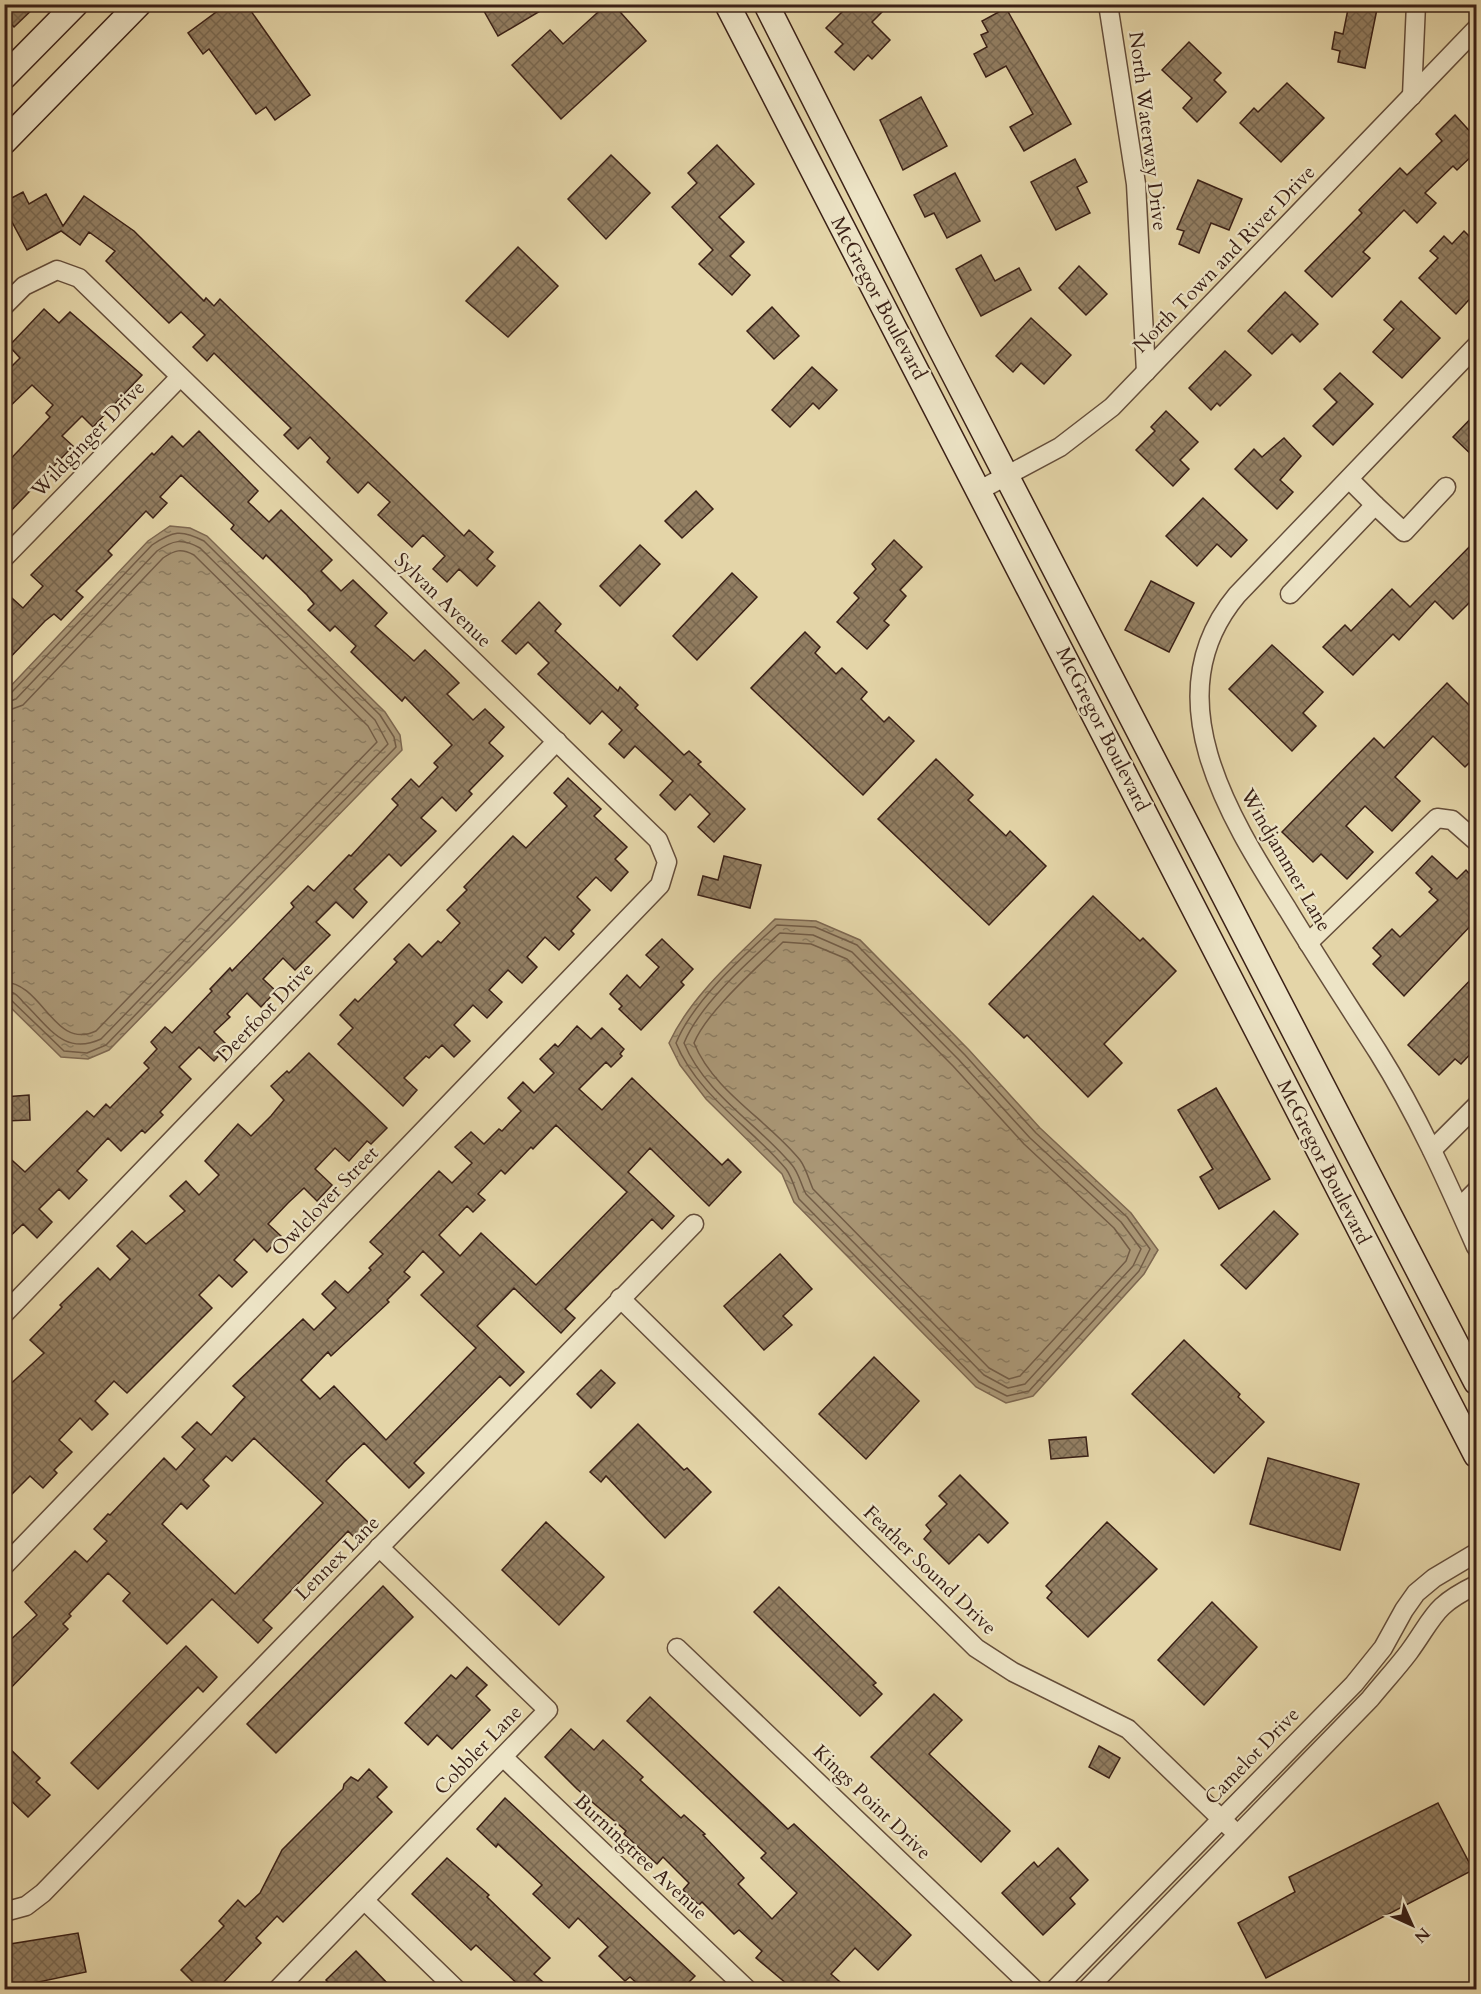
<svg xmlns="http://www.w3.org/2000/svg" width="1481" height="1994" font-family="Cardo,serif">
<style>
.water{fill:url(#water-ripples);stroke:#7d6750;stroke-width:1.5}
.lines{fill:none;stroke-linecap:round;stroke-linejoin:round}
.shore{stroke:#725c46;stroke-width:1.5}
.building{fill:url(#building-cross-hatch);stroke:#3a2016;stroke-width:1.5;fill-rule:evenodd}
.street-casing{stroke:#644d3a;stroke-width:21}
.secondary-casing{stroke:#3a2016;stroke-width:27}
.street{stroke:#ede4c6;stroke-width:18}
.secondary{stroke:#ede4c6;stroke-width:24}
.labels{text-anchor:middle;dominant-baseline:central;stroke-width:4.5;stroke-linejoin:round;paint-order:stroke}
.street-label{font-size:20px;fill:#3a2016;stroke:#ede4c6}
</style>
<defs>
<pattern id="water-ripples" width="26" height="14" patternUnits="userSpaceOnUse" patternTransform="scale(1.5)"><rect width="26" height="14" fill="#aa9776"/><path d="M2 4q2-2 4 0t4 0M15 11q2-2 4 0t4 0" fill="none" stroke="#8b7b60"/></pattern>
<pattern id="building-cross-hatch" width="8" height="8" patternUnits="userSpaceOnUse" patternTransform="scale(1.5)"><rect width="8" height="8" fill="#927e62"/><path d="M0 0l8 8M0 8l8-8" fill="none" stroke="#786750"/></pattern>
</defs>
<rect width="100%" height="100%" fill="#e4d5a8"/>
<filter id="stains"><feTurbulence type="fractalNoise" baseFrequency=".00333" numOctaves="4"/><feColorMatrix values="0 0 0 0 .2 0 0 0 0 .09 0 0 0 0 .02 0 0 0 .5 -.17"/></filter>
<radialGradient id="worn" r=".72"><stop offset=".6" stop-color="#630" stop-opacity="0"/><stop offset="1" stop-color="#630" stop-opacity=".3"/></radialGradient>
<!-- water -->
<g class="water">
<path d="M170,526L190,528L207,536L385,712L400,735L402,750L109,1050L88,1059L61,1057L5,1002V692L148,541Z"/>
<path d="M775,919L816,921L860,940L969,1050L1040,1128L1131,1213L1158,1250L1144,1274L1033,1396L1006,1403L976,1387L794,1202L782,1174L706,1099L680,1065L669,1043C692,994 737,957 775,919Z"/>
</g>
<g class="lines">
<!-- shore -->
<g class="shore">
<path d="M4,695L11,693L152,545C173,531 181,529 204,541L380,715L394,737L396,747L106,1045L87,1053L64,1051L11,1000L4,998"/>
<path d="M4,703L16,699L157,551C173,540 182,538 200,548L375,720L388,744L101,1039C64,1056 49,1027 24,1003C18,996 14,991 4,991"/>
<path d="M4,712L23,705L163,558C175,550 181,548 194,555L368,726L377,742L96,1031C54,1051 43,983 4,982"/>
<path d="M777,925L815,927L857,945L965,1055L1036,1133L1127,1217L1150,1249L1139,1271L1029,1391L1007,1396L979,1382L799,1199C795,1189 792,1177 786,1169C750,1126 698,1096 676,1043C693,1001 743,956 777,925Z"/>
<path d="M780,933L813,935L852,952L959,1060L1030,1138L1121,1222L1141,1249L1133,1266L1025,1384L1008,1388L984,1375L806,1194C801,1185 799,1173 792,1165C758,1124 705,1094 684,1043C700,1004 749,961 780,933Z"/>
<path d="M783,942L811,944L847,959L953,1066L1024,1144L1114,1228L1130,1250L1126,1261L1020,1376L1009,1379L989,1368L813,1189C809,1180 806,1168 800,1160C768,1120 714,1092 694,1043C707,1011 758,967 783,942Z"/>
</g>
</g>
<!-- building -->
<g class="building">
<path d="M4,4H38L14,27L4,17Z"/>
<path d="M227,4H246L310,95L275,120L266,107L256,114L209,49L203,54L188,33Z"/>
<path d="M480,4H552L498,36Z"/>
<path d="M607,4H613L646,41L561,119L512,65L550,30L563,44Z"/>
<path d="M850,4H890L872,22L890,40L872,59L868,55L854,70L835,52L843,44L826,28Z"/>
<path d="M1349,4L1377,9L1365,68L1338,62L1340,51L1332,49L1335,32L1343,34Z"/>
<path d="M1006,8L1071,124L1024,151L1010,127L1033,114L1006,66L986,77L974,54L987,47L981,35L988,32L982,21Z"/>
<path d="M1189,42L1221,73L1214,80L1226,92L1197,122L1183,108L1192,98L1162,70Z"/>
<path d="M1287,83L1324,118L1281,162L1240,123L1254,108L1258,112Z"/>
<path d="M921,97L947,146L903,170L880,120Z"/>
<path d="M1455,115L1476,138V152L1457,170L1453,166L1425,193L1436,203L1417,223L1404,210L1363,252L1370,258L1332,297L1305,271L1362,213L1359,210L1400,168L1407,175L1442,141L1436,134Z"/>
<path d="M717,145L754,184L719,217L744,242L730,256L750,275L732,295L699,264L713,250L672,207L697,183L688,173Z"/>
<path d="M611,155L650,193L606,239L568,199Z"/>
<path d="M1075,159L1087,182L1077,187L1090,213L1056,230L1031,182Z"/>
<path d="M955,173L980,221L947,238L934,213L925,217L914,195Z"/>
<path d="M1198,180L1242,199L1229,230L1211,223L1199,253L1179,244L1184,231L1177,229Z"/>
<path d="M23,192L29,204L46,194L63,226L84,196L134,231L204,301L206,298L214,306L220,299L464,536L469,530L493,552L487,559L495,566L477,586L459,569L447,582L433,569L445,556L423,535L412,547L378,515L390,502L368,482L358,493L327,462L330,458L310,437L298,449L284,435L291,428L250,388L214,353L207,361L193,347L205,335L181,312L169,323L106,261L115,251L89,232L80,245L61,231L27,250L4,207V202Z"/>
<path d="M1464,231L1476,243V292L1456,314L1419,278L1438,258L1430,251L1444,236L1452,244Z"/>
<path d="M518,247L558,286L508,337L466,301Z"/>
<path d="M981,255L995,281L1019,268L1031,290L981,316L956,269Z"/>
<path d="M1079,266L1107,294L1086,315L1059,288Z"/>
<path d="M1285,292L1318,324L1300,342L1292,334L1272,354L1248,331Z"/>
<path d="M1401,301L1440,338L1402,378L1373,352L1394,329L1384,320Z"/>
<path d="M772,307L799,336L774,359L747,331Z"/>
<path d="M44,309L59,323L70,312L142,375L93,427L82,416L62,436L73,446L4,518V466L50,417L46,413L53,405L32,385L4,412V374L20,358L9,346Z"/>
<path d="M1031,318L1071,355L1044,384L1021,363L1013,372L996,356Z"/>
<path d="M1225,351L1251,375L1220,406L1217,403L1211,410L1189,388Z"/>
<path d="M812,367L837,390L819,409L813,403L790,427L772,410Z"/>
<path d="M1340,373L1373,404L1333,445L1313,426L1337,402L1324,389Z"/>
<path d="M1166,411L1198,442L1180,460L1189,469L1173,486L1136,450L1155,431L1151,427Z"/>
<path d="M1476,413V459L1453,437Z"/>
<path d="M199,431L258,491L248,502L269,522L281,510L332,560L321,571L341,591L353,580L387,613L375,626L414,661L425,650L449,673L459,683L447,694L473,720L485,709L504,727L489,743L503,756L469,791L472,794L456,811L442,797L421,818L436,831L401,866L389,854L354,889L367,902L353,918L336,902L316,922L330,935L295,970L283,958L263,979L276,991L261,1007L247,993L227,1014L230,1017L214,1032L228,1046L214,1061L199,1047L179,1067L191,1079L160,1112L163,1115L145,1133L142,1130L121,1151L108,1138L77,1171L87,1180L69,1199L59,1189L39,1209L52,1222L37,1238L23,1224L4,1242V1153L25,1172L87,1111L94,1117L106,1104L110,1108L149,1068L144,1063L157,1049L151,1042L165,1027L172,1033L212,991L210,989L230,968L232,971L294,907L291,903L308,886L314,891L349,855L351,856L398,805L392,799L411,779L419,787L438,767L434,763L452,745L405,697L402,701L351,652L356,646L335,626L330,631L308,610L314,604L307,595L266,555L263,559L231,529L234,525L181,475L160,497L167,503L153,518L146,511L108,551L112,555L76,591L83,597L61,620L54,614L45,621L4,664V591L23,608L43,586L31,575L152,453L154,455L172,436L183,447Z"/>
<path d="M1284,438L1301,456L1280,480L1293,492L1277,509L1235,469L1254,449L1262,457Z"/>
<path d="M696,491L713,509L682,538L665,521Z"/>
<path d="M1203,498L1247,540L1231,557L1217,544L1197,566L1166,536Z"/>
<path d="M894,540L922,567L900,590L906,596L884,621L889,625L867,649L837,622L859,598L854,593L876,569L872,564Z"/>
<path d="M1476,540V596L1453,619L1435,601L1399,640L1393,634L1353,675L1323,647L1345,625L1351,631L1392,589L1410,607Z"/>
<path d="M640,545L660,564L620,606L600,586Z"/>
<path d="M732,573L757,597L697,660L673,636Z"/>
<path d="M1151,581L1194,603L1169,652L1125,630Z"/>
<path d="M539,602L561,624L555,631L618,691L620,687L638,705L635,708L684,755L689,751L701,762L698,764L745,809L714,842L698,827L710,814L690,794L675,810L660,795L673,781L635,746L624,758L609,744L622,730L602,711L590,724L538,674L549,663L528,642L516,654L502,641Z"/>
<path d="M805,632L820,647L815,653L836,674L842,668L867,692L861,699L884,722L889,717L914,741L863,795L751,688Z"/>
<path d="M1272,645L1323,692L1303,713L1316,726L1292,751L1229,689Z"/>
<path d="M1447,683L1476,712V756L1465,767L1433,736L1395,777L1420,801L1392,831L1365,806L1346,826L1373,852L1347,879L1321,854L1313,862L1282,832L1374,738L1384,748Z"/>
<path d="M936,759L973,795L968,800L986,817L1006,836L1010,831L1046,866L989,925L878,819Z"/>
<path d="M568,778L601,809L594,816L627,847L615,859L628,872L611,891L596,877L577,897L590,910L571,931L574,934L559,950L545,937L527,957L537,967L522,983L508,970L489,990L502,1002L487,1018L473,1005L454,1025L470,1041L454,1057L442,1045L429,1058L426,1056L404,1078L417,1090L403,1106L338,1044L353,1028L340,1015L355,999L358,1002L397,962L394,959L409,944L422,957L438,941L441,943L460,923L447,910L467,890L464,887L513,836L526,848L567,806L554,793Z"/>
<path d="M724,856L761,865L750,908L698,895L703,876L718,880Z"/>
<path d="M1432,856L1457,879L1466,870L1476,881V920L1404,996L1373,964L1381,956L1373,948L1392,929L1400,937L1438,900L1429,892L1432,889L1416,873Z"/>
<path d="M1093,896L1140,941L1143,938L1176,971L1104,1044L1122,1063L1088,1097L1027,1035L1024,1038L989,1004Z"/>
<path d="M662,939L693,969L681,982L684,985L641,1030L619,1009L622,1006L610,994L627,975L640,988L659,967L646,955Z"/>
<path d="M1476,974V1038L1469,1045L1474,1050L1461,1064L1455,1059L1439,1075L1408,1045Z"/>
<path d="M577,1026L591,1039L602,1028L624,1049L620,1054L622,1056L611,1067L606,1062L579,1089L602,1110L632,1078L722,1165L728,1159L741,1172L709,1206L650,1148L628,1172L674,1216L662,1229L652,1219L565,1309L575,1318L561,1333L514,1288L477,1326L524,1372L510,1386L500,1376L414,1463L424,1473L409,1488L364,1443L344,1462L326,1481L372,1526L358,1541L348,1531L263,1620L272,1628L258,1643L212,1599L167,1644L123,1601L130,1593L108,1573L69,1614L71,1616L63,1624L68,1629L4,1695V1646L37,1615L25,1602L75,1551L87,1562L107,1541L94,1529L108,1514L110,1515L164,1458L176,1470L195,1449L182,1437L197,1422L211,1435L245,1397L233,1386L303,1319L314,1330L336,1308L322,1294L335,1281L348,1293L371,1270L369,1268L383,1254L370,1242L439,1171L452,1183L472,1163L455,1147L471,1132L484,1144L499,1129L502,1131L521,1111L508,1098L523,1082L534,1093L554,1073L540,1059L555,1044L558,1047ZM556,1125L627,1192L536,1285L481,1233L460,1256L439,1235L467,1206L473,1212L485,1200L478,1194L501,1170L505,1174L531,1147L533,1149ZM423,1251L444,1272L421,1295L476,1348L386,1440L334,1386L320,1399L301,1380L328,1352L331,1356L389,1302L387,1300L410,1277L404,1272ZM254,1438L323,1503L235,1594L162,1524L181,1503L187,1509L209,1486L203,1480L226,1456L232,1461Z"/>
<path d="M309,1053L387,1128L371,1144L367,1141L349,1161L335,1148L315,1169L332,1185L317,1201L304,1188L288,1203L268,1224L281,1236L267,1252L254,1239L234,1260L247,1272L232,1287L219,1275L199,1295L212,1308L127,1393L114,1381L95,1401L108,1414L92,1430L80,1418L59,1440L72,1452L54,1470L57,1473L43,1488L30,1476L4,1502V1390L44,1353L30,1340L62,1307L60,1305L98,1268L110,1280L130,1259L117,1246L132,1231L146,1244L185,1211L170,1196L186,1181L199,1195L219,1175L205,1161L238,1124L251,1136L271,1116L284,1100L271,1086L287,1071L289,1073Z"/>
<path d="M1216,1088L1270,1179L1219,1209L1200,1177L1213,1169L1178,1110Z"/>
<path d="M29,1095L30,1120L4,1121V1097Z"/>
<path d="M1274,1211L1298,1234L1246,1289L1221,1265Z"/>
<path d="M780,1254L812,1289L783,1316L792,1325L764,1350L724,1306Z"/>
<path d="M1184,1340L1240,1394L1238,1397L1264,1422L1214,1473L1132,1394Z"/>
<path d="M874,1357L919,1401L866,1459L819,1414Z"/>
<path d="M601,1370L615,1383L591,1408L577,1394Z"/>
<path d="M638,1424L684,1470L687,1468L711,1492L665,1538L606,1476L601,1482L590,1472Z"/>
<path d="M1086,1437L1088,1456L1051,1459L1049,1440Z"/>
<path d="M1268,1458L1359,1484L1340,1550L1250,1524Z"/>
<path d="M960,1475L1008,1523L988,1543L979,1534L949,1564L924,1539L931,1531L926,1525L947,1504L939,1496Z"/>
<path d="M546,1522L604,1577L559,1625L502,1570Z"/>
<path d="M1107,1522L1157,1569L1088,1637L1047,1598L1052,1592L1046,1586Z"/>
<path d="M383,1586L413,1617L276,1753L247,1724Z"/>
<path d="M779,1587L876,1683L873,1685L882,1694L860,1716L754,1612Z"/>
<path d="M1212,1602L1257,1647L1204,1705L1158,1660Z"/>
<path d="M186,1646L217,1677L203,1692L198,1687L98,1789L71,1763Z"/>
<path d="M467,1667L487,1685L476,1696L490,1710L452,1749L437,1735L428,1745L405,1723L451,1675L456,1679Z"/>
<path d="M934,1694L962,1720L929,1754L1010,1831L981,1862L871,1757Z"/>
<path d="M650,1697L788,1829L794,1824L911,1935L878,1970L855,1948L831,1974L848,1989H793L756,1958L762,1951L739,1930L734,1934L702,1902L699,1905L683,1890L689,1883L663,1857L657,1864L624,1834L626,1831L577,1789L545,1757L571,1729L594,1750L603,1740L643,1777L640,1780L681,1818L684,1815L705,1834L703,1835L744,1878L738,1884L772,1919L797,1893L761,1858L766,1853L627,1721Z"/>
<path d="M4,1743L40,1778L36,1782L50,1795L28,1817L4,1794Z"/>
<path d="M1099,1746L1120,1758L1109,1778L1089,1767Z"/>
<path d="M369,1769L387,1787L377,1797L392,1812L283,1922L277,1916L256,1938L261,1943L217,1989H200L181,1970L224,1926L219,1921L238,1900L245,1907L260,1893L282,1850L343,1789L344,1784L351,1777L358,1781Z"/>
<path d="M505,1798L695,1976L682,1989H652L645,1983L641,1987L630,1977L625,1981L599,1956L608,1947L578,1918L569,1928L533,1894L542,1885L498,1844L496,1847L477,1829Z"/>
<path d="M1438,1803L1473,1870L1266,1978L1238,1923L1295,1892L1289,1877Z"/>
<path d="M1058,1848L1088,1880L1070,1898L1075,1904L1043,1935L1002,1893L1034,1862L1038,1867Z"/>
<path d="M447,1858L489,1895L487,1897L550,1958L534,1974L551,1989H523L476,1945L471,1950L412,1894Z"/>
<path d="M78,1933L86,1972L24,1985V1989H4V1945Z"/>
<path d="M356,1951L393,1989H335L326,1980Z"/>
</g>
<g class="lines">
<!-- street casing -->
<g class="street-casing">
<g id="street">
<path d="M1108,4L1136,184L1146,372"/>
<path d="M1412,96L1416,4"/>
<path d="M4,306L24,286L57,270L79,278L658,840L667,862L660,885L4,1566"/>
<path d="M1476,346L1237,595C1152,697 1230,818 1288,910C1317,958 1348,1005 1378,1052C1417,1114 1447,1181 1476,1247"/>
<path d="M1349,479L1375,505"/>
<path d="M980,490L1060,447L1112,407L1476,29"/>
<path d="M4,558L180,377"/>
<path d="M1290,594L1375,505L1404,532L1446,487"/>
<path d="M1308,943L1437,818L1452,820L1476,841"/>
<path d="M1432,1150L1476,1106"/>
<path d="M1459,1208L1476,1191"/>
<path d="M620,1298L976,1648L1013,1672L1128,1729L1237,1834"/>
<path d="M4,1314L557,741"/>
<path d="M677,1648L1035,1990"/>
<path d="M503,1757L748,1990"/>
<path d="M364,1900L457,1990"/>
<path d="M4,1912L26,1906L43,1893L694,1224"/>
<path d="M277,1990L548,1710L379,1547"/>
<path d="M1054,1990L1354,1684L1383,1648L1404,1610L1416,1593L1434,1578L1476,1553"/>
<path d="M1086,1990L1370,1699C1383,1683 1397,1668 1409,1652C1435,1616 1433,1606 1476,1585"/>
</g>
</g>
<!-- secondary casing -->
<g class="secondary-casing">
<g id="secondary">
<path d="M727,4L1476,1455"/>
<path d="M766,4L936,340L1476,1382"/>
<path d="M4,77L76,4"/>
<path d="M4,142L139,4"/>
</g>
</g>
<!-- street -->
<use href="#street" class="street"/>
<!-- secondary -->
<use href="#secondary" class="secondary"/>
</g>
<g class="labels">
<!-- street labels -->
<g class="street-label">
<text transform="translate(1148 131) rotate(83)">North Waterway Drive</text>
<text transform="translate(1224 259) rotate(-46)">North Town and River Drive</text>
<text transform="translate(879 298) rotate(62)">McGregor Boulevard</text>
<text transform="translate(88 439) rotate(-46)">Wildginger Drive</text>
<text transform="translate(443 600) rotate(44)">Sylvan Avenue</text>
<text transform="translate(1103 729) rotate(63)">McGregor Boulevard</text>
<text transform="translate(1286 860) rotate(60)">Windjammer Lane</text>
<text transform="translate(265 1012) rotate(-46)">Deerfoot Drive</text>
<text transform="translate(1324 1162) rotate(63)">McGregor Boulevard</text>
<text transform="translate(325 1201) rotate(-46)">Owlclover Street</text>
<text transform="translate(337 1558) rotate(-45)">Lennex Lane</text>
<text transform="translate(930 1570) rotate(44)">Feather Sound Drive</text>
<text transform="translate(478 1750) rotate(-46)">Cobbler Lane</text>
<text transform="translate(1252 1756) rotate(-46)">Camelot Drive</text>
<text transform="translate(872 1802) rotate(44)">Kings Point Drive</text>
<text transform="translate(641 1857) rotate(43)">Burningtree Avenue</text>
</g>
</g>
<!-- margin -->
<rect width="1481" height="1994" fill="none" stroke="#e4d5a8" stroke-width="24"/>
<rect x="6" y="6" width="1469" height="1982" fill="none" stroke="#3a2016" stroke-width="3"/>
<rect x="12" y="12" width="1457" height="1970" fill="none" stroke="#3a2016" stroke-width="1.5"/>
<!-- north arrow -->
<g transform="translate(1412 1925) rotate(135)" stroke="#ede4c6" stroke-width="4.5" paint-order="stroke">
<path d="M0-4.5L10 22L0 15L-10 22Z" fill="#3a2016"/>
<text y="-9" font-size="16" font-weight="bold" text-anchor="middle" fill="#3a2016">N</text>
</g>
<rect width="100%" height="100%" filter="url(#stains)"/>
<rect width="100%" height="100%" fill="url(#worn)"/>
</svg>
